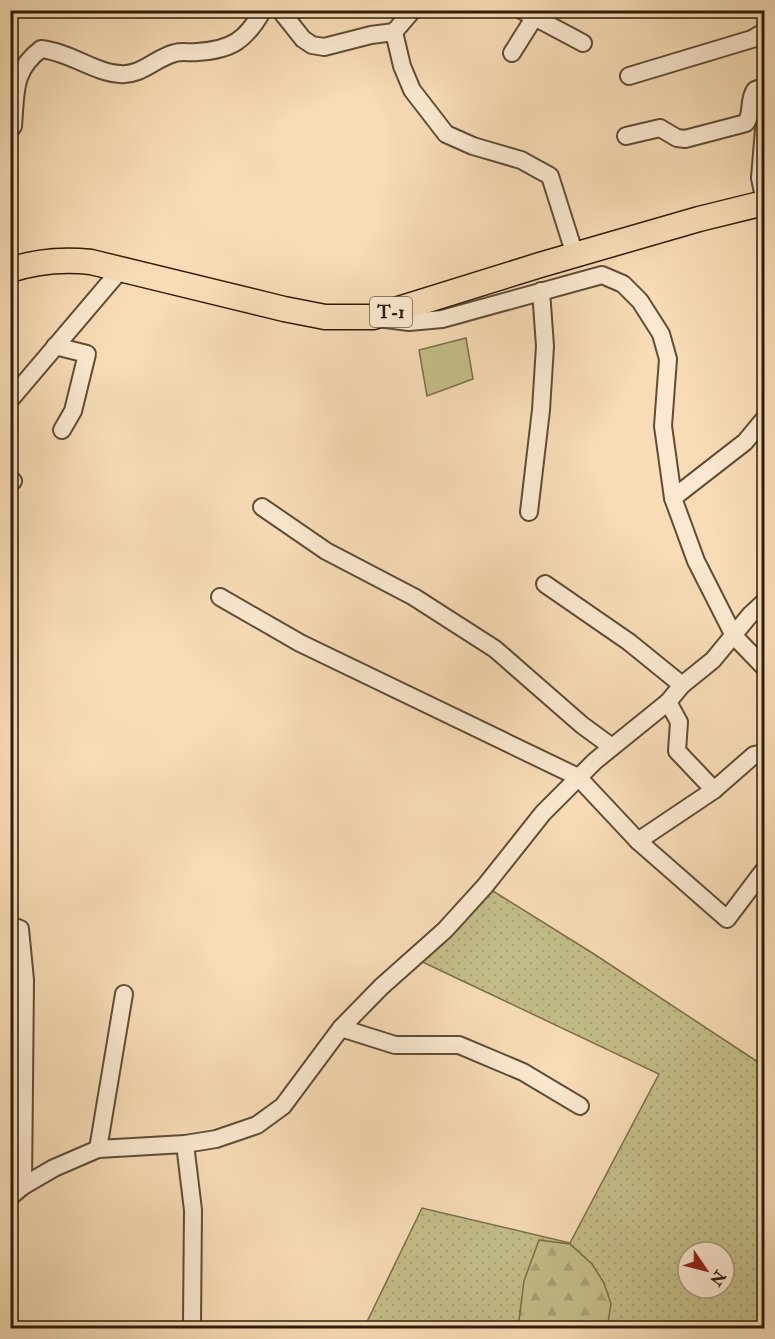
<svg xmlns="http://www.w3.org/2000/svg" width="775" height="1339" font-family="'IM FELL Double Pica',serif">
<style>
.grass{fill:url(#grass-dots);stroke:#796e49;stroke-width:1.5;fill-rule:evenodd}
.forest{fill:url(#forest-firs);stroke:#796e49;stroke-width:1.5}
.pitch{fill:#c4be89;stroke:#796e49;stroke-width:1.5}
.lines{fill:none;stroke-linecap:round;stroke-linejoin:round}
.minor-casing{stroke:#604d34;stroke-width:20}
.highway-casing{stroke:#2e1d09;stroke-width:27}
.minor{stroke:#fae8d0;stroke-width:16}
.highway{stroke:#f7dcb6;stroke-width:24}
.labels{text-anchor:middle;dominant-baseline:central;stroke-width:4.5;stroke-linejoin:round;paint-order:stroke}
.shield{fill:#fae8d0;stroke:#6b5a45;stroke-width:1.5}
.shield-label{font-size:18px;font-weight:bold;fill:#2e1d09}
</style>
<defs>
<pattern id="grass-dots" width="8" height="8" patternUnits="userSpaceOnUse" patternTransform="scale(1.5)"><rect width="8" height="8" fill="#c4be89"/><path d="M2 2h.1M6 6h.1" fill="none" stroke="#a9a375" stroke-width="1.8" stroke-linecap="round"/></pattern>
<pattern id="forest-firs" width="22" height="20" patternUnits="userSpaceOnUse" patternTransform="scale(1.5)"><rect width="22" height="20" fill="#c4be89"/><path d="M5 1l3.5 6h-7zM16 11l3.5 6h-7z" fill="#a9a375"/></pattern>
</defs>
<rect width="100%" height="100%" fill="#f7dcb6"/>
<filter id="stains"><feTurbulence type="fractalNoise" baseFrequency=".00333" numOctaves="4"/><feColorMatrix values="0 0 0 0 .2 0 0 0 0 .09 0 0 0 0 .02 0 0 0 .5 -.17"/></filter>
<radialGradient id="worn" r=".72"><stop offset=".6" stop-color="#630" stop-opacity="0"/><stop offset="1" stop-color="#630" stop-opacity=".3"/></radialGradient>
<!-- grass -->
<path class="grass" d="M485,886L594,954L764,1066V1328H364L422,1208L570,1243L659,1074L414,958ZM688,1252H724V1288H688Z"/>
<!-- forest -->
<path class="forest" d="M539,1240L570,1244L592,1264L604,1283L611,1304L607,1328H518L524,1281Z"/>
<!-- pitch -->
<path class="pitch" d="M466,338L473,379L427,396L419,350Z"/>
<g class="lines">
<!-- minor casing -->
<g class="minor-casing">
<g id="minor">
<path d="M280,10L303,39L312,45L324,47L371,35L394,32L413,10"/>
<path d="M521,10L583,43"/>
<path d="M394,32L402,66L412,90L446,134L473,146L521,160L550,176L575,255"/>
<path d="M512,53L534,18"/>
<path d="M629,76L752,39L764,32"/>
<path d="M764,129L760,178L764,197"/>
<path d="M10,130L13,126C16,93 12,71 41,49C70,52 95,73 120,74C141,76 155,58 175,53C182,51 190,53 197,52C232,50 246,40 263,10"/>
<path d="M626,136L660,128L677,138L685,139L746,123C753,112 748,100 755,90L764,87"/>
<path d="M378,318L409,322L442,319L602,275L623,284L640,301L661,334L668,359L663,426L673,498L696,561L734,636L764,667"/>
<path d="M55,346L87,354L73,411L62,430"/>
<path d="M10,400L122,268"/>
<path d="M10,480L13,481"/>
<path d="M673,498L745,442L764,419"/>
<path d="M262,507L326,551L414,597L495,649L582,725L612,747"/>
<path d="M529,512L541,410L545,346L541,291"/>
<path d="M545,584L629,642L682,685"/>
<path d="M220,597L300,643L578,777L638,841L714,790L754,755L764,753"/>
<path d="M668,702L679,722L677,751L714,790"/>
<path d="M638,841L727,919L764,870"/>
<path d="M10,925L20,929L25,980L23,1186"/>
<path d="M341,1028L395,1045H459L523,1072L580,1106"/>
<path d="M185,1144L193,1210L192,1323L189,1328"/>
<path d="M98,1149L124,994"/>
<path d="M10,1197L23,1186L54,1168L98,1149L185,1144L216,1139L257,1125L283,1106L341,1028L381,987L445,930L485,886L543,813L595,761L668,702L682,685L713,660L750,615L764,602"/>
</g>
</g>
<!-- highway casing -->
<g class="highway-casing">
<path id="highway" d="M10,270C37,261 64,259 91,262L284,309L325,317H373L540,265L699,219L764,203"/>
</g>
<!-- minor -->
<use href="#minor" class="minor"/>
<!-- highway -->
<use href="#highway" class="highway"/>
</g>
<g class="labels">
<!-- shield labels -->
<rect class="shield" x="370" y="297" width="42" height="30" rx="4.5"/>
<g class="shield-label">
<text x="391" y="312">T-1</text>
</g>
</g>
<!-- margin -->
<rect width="775" height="1339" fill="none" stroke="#f7dcb6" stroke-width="36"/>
<rect x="12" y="12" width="751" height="1315" fill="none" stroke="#2e1d09" stroke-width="3"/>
<rect x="18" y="18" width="739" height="1303" fill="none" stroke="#2e1d09" stroke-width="1.5"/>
<!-- north arrow -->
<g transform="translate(706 1270) rotate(125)"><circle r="28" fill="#fae8d0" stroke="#a89780" stroke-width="1.5"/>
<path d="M0-4.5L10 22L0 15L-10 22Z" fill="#8f2418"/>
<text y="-9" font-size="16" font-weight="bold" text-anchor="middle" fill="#2e1d09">N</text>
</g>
<rect width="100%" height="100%" filter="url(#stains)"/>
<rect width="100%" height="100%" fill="url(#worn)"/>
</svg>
